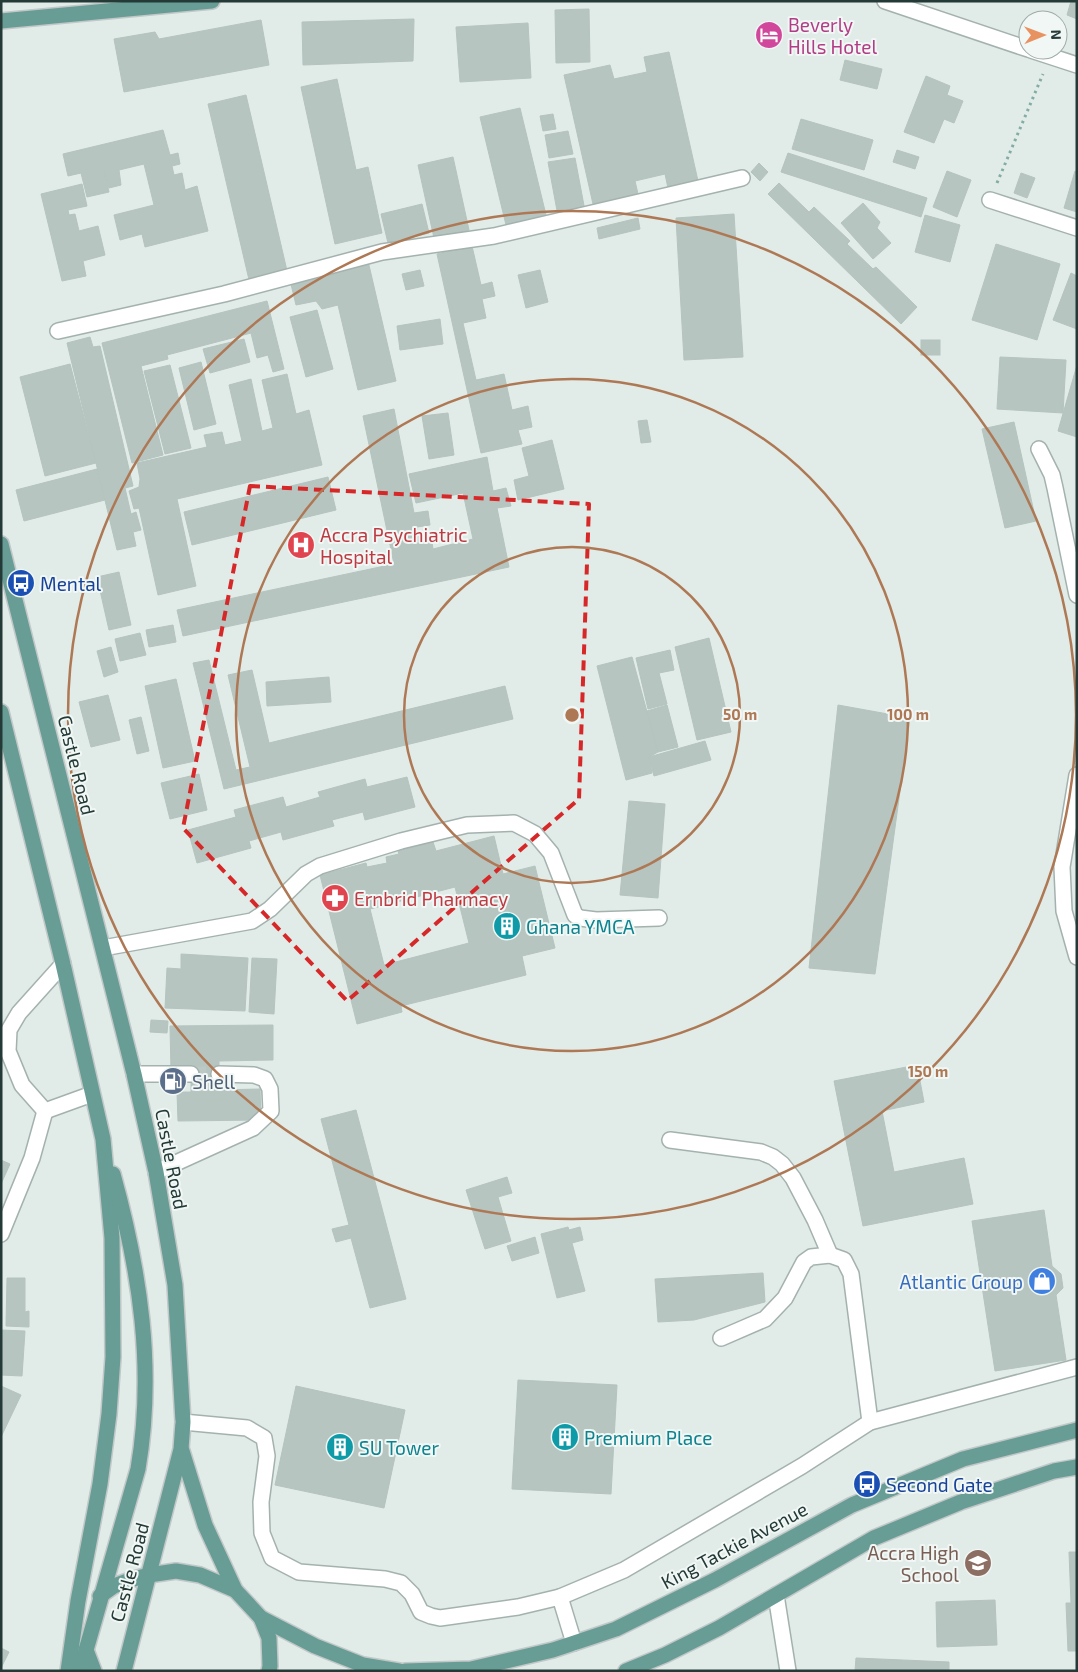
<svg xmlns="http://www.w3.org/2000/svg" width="1078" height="1672" font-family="'Exo 2',sans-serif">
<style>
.building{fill:#b7c5c1;stroke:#b4c4bf;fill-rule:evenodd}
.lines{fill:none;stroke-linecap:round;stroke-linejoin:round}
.minor-tunnel{stroke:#bbc8c4;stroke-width:15;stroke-dasharray:15 8;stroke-linecap:butt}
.minor-casing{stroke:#a4b2af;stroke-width:18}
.major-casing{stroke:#c1c8c7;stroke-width:18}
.path{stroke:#83aca4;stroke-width:3;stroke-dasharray:2.5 4;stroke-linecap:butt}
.minor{stroke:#fff;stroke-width:15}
.major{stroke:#689d96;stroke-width:15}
.marked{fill:none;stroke:#d62828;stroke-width:4;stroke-dasharray:10 6;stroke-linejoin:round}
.ring{fill:none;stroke:#ae7854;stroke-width:2.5}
.labels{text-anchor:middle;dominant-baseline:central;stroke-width:4;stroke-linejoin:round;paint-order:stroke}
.hotel-label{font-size:19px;fill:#b23c85;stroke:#f1f7f5;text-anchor:start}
.health-label{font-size:19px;fill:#be3a42;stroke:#f1f7f5;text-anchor:start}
.transit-label{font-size:19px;fill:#164399;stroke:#f1f7f5;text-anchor:start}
.street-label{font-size:19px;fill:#233a37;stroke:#f1f7f5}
.culture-label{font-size:19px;fill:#0d838f;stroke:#f1f7f5;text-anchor:start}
.service-label{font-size:19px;fill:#4e5e75;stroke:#f1f7f5;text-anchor:start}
.shop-label{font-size:19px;fill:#366cbe;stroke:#f1f7f5;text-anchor:end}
.education-label{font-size:19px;fill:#785e54;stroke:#f1f7f5;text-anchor:end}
.centre{fill:#ae7854;stroke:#f1f7f5;stroke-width:2.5}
.ring-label{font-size:15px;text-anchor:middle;font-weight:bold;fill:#ae7854;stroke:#f1f7f5;stroke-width:4;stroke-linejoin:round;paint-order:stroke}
</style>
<rect width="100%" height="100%" fill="#e1ebe7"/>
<!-- building -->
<g class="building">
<path d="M1071,1H1077V19L1067,15Z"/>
<path d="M589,9L590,62L556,63L555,10Z"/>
<path d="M414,19L413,61L303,65L302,22Z"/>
<path d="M261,20L269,65L124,92L114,39L155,32L159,39Z"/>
<path d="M528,23L531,78L460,82L456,27Z"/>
<path d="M669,52L698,181L668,188L665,174L635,181L638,194L593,204L564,75L610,65L614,79L647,72L644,57Z"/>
<path d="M845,60L882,69L877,89L840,80Z"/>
<path d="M926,76L950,86L947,95L963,101L954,123L944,119L934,143L904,132Z"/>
<path d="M337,79L356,170L368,167L382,233L335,244L301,87Z"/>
<path d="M246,95L288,275L250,284L208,104Z"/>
<path d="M520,108L546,215L506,225L480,117Z"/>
<path d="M553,114L556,129L543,131L540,116Z"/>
<path d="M801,119L873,140L864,170L792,149Z"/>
<path d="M163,130L170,155L178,153L180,164L172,166L174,175L182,173L185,190L197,186L208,231L145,247L142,234L120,240L114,215L154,205L144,164L119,170L121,185L109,188L104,170L109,192L87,197L81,173L68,176L63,154Z"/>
<path d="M568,131L573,154L549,158L545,135Z"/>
<path d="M897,150L919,157L915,169L893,162Z"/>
<path d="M788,153L927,198L921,217L781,172Z"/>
<path d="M453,157L469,230L434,238L418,165Z"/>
<path d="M575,158L585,211L558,216L548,162Z"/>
<path d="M759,163L768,172L760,181L751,172Z"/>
<path d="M947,171L971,180L957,217L933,207Z"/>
<path d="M1075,171L1077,172V212L1064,208Z"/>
<path d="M1021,173L1035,178L1027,198L1014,193Z"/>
<path d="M779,183L809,212L814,207L850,241L847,244L873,269L876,267L917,307L901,324L768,194Z"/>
<path d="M82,184L87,206L68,210L69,215L75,214L79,231L98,226L105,255L83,261L86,276L62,281L41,194Z"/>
<path d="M863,203L880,222L877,228L891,243L873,259L841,223Z"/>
<path d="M422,204L429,233L388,243L381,214Z"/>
<path d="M734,214L743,357L684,360L676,218Z"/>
<path d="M925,215L960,225L950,262L915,252Z"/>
<path d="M638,218L640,229L599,239L597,228Z"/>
<path d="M996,244L1060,264L1037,340L972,320Z"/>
<path d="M472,246L481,285L492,282L495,296L482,299L486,318L463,323L476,380L504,374L512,410L528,406L532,427L518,430L522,444L481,453L437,254Z"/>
<path d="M368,261L396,381L358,390L338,305L322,309L316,301L296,305L290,280Z"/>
<path d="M420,270L424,286L406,290L402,274Z"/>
<path d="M540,270L548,302L526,308L518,275Z"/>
<path d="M1071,273L1077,276V329L1053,320Z"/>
<path d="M267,301L284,369L273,372L268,355L257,358L251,333L167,355L168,359L141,366L163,455L132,463L102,343Z"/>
<path d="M317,310L333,369L306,377L290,317Z"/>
<path d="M440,319L443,344L400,350L397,326Z"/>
<path d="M90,337L93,347L100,346L133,486L125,488L131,514L136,512L141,530L133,532L136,546L117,550L67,343Z"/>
<path d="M244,339L250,362L210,373L203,349Z"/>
<rect x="921" y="340" width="19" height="15"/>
<path d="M1000,357L1066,360L1063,413L997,409Z"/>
<path d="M201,362L216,424L194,430L179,368Z"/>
<path d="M70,364L96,463L45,476L20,377Z"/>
<path d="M170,365L191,448L165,454L144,371Z"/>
<path d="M1077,365V437L1058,431Z"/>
<path d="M287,374L296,414L309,410L322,465L177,499L196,586L158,595L139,508L134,509L129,491L139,487L140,479L137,463L207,447L204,435L222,432L225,445L242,441L229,385L251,379L262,431L273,428L262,380Z"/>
<path d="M394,409L414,513L428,511L430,525L417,527L419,538L431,536L433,549L473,539L463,493L416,503L409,474L487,457L493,491L506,488L511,506L497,508L509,567L183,636L177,610L394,564L363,416Z"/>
<path d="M448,413L454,455L429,459L422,416Z"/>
<path d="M647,420L651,442L641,443L638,421Z"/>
<path d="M1014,422L1036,521L1005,528L982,429Z"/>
<path d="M552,440L564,489L518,500L514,480L529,476L522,448Z"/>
<path d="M97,469L105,500L24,521L16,490Z"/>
<path d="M328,477L336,510L192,545L184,512Z"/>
<path d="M119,572L131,625L109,630L97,577Z"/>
<path d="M173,625L176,642L149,647L146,630Z"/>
<path d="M140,633L146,655L120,661L115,639Z"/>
<path d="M709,638L731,732L697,740L675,647Z"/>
<path d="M111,647L118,672L104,677L97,651Z"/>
<path d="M670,650L674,670L659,673L667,704L648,709L636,658Z"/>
<path d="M632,657L658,752L649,757L652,773L626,780L597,666Z"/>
<path d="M209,660L236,770L250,767L228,675L252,670L269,743L505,686L513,719L224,789L193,663Z"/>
<path d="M329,677L331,702L267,706L266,682Z"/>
<path d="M176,679L195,761L163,768L145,686Z"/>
<path d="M108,695L120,740L91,747L79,702Z"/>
<path d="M667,705L678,747L658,752L647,711Z"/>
<path d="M838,705L910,718L875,974L809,968Z"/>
<path d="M141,717L149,751L137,754L129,720Z"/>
<path d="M705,741L711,760L654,776L649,757Z"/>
<path d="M199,774L207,810L170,819L161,783Z"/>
<path d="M407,777L415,807L365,820L363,812L332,820L334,826L283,840L281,832L249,841L251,848L197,863L188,830L236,817L234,810L283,797L286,807L320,797L318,792L365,779L367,787Z"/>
<path d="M629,801L665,804L658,898L620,895Z"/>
<path d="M494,836L503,874L535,866L555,948L522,956L526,975L401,1006L402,1012L357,1024L320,875L366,863L367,867L387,863L386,857L399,854L398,851L433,842L436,851ZM455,887L469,943L384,965L370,909Z"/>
<path d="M181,954L248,958L245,1011L165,1008L167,968L181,969Z"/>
<path d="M252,958L277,959L274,1014L249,1012Z"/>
<path d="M151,1020L168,1021L167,1033L150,1032Z"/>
<path d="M273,1025V1060L219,1061V1090L260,1089L261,1120L178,1121L177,1092H191V1071H171L170,1026Z"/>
<path d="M917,1065L924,1102L882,1111L894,1172L964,1158L973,1204L863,1226L834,1081Z"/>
<path d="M356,1110L406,1299L370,1308L351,1238L336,1242L332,1229L349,1225L321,1119Z"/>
<path d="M1,1160L10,1164L1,1184Z"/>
<path d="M507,1177L512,1193L498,1197L511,1241L485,1249L466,1190Z"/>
<path d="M1044,1210L1052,1266L1061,1274L1063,1288L1056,1295L1066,1360L995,1371L972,1221Z"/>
<path d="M568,1227L569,1230L580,1227L583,1240L572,1243L585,1291L557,1298L541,1234Z"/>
<path d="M535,1237L539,1253L512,1261L507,1246Z"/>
<path d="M763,1273L765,1302L694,1320L658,1322L655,1279Z"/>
<path d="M7,1278H25V1312L29,1311V1327L6,1326Z"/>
<path d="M1,1330L25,1331L22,1376L1,1375Z"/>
<path d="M518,1380L617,1385L611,1494L512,1489Z"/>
<path d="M1,1386L21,1395L1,1437Z"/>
<path d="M296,1386L405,1410L384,1508L275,1485Z"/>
<path d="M1069,1552H1077V1651H1068L1066,1603H1071Z"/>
<path d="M995,1600L997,1645L937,1647L936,1602Z"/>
<path d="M1,1648L9,1652L1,1668Z"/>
<path d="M856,1658L949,1662V1671H855Z"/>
</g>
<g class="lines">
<!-- minor-tunnel -->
<path class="minor-tunnel" d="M191,1074H219"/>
<!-- minor casing -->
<g class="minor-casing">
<g id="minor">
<path d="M885,1L1028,49"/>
<path d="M1031,50L1077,65"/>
<path d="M990,200L1077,228"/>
<path d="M58,331L224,294L382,252L494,236L742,178"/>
<path d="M1039,449L1052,475L1055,488L1077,595"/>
<path d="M1077,775L1062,867L1064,911L1077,957"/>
<path d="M103,948L252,921L270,909L306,874L320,866L401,841L467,825L514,823L535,834L551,853L575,915L580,918L596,920L659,918"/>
<path d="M63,964L19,1013L9,1030L8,1051L22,1085L45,1111L92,1094"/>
<path d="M134,1074H191"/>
<path d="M670,1140L761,1152L773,1157L782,1164L793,1178L815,1220L830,1255"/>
<path d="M156,1172L253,1128L271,1111L270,1089L265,1079L254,1075L219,1074"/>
<path d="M1,1234L32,1158L45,1111"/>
<path d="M721,1338L765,1319L785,1298L804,1262L811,1257L830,1255L844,1260L851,1274L870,1422"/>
<path d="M183,1422L247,1428L264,1438L267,1456L261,1502L262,1533L272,1558L299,1572L385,1579L401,1583L412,1594L421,1612L431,1616L440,1618L518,1607L560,1597"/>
<path d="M776,1595L788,1671"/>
<path d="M574,1643L560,1597L624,1570L802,1466L870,1422L1077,1367"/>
</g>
</g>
<!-- major casing -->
<g class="major-casing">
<g id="major">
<path d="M1,21L212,1"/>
<path d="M1,544L134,1074L156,1172L175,1285L183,1422L181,1449L124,1671"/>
<path d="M1,712L63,964L103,1139L112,1238L113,1357L109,1414L100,1484L78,1601L68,1671"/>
<path d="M182,1451L205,1525L235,1590"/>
<path d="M100,1596L114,1586L130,1580L149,1575L176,1571L200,1575L235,1590L261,1618L269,1638L270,1666L269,1671"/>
<path d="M261,1618L315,1646L363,1665L399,1671"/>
<path d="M86,1650L94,1671"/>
<path d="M80,1671L138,1469C155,1369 140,1271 113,1174"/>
<path d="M405,1671L471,1669L553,1650L616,1629L715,1580L852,1505L963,1459L1077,1430"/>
<path d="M626,1671L665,1655L719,1628L874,1538L961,1502L1054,1471L1077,1467"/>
</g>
</g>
<!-- path -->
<path class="path" d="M997,183L1043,74"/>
<!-- minor -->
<use href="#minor" class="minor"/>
<!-- major -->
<use href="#major" class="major"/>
</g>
<!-- marked area -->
<path class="marked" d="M250,486L589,504L579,799L347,1001L183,828Z"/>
<!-- distance rings -->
<g class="ring">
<circle cx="572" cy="715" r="168"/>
<circle cx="572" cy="715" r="336"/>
<circle cx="572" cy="715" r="504"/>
</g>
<!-- icons -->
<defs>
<g id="hotel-disc" transform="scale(1.4375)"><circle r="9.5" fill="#d1479c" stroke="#f1f7f5"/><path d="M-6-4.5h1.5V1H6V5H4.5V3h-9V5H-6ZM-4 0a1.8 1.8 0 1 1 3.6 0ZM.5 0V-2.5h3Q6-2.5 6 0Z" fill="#fff"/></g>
<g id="hospital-disc" transform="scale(1.4375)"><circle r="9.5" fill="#e0444e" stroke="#f1f7f5"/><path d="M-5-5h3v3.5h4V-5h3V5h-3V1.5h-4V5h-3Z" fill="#fff"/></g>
<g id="bus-disc" transform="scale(1.4375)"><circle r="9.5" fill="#1a4fb4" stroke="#f1f7f5"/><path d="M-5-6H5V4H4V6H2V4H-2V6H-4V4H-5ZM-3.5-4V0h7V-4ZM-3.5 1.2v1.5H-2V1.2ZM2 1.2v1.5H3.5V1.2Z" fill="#fff"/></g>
<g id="pharmacy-disc" transform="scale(1.4375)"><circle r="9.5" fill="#e0444e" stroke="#f1f7f5"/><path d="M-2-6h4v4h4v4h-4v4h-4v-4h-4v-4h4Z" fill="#fff"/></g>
<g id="building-disc" transform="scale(1.4375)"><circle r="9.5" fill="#0f9aa8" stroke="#f1f7f5"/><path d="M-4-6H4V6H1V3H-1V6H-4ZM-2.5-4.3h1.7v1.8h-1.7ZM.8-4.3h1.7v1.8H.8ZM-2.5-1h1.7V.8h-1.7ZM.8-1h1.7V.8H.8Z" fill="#fff"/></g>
<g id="fuel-disc" transform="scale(1.4375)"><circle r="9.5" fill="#5c6f8a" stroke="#f1f7f5"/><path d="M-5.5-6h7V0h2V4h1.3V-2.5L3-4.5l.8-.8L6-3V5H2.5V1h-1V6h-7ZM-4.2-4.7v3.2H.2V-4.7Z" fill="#fff"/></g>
<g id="shop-disc" transform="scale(1.4375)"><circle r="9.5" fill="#3f7fe0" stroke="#f1f7f5"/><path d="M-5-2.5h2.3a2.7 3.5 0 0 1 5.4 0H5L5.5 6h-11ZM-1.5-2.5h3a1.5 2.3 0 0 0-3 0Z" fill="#fff"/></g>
<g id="school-disc" transform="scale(1.4375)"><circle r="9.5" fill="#8d6e63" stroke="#f1f7f5"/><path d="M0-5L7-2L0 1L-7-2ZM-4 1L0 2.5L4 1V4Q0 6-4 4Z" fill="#fff"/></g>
</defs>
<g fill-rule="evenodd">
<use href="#hotel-disc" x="769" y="35"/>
<use href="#hospital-disc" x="301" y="545"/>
<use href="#bus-disc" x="21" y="583"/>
<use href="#pharmacy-disc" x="335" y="898"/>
<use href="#building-disc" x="507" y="926"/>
<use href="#fuel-disc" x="173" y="1081"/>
<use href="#shop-disc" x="1042" y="1281"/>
<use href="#building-disc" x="565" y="1437"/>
<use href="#building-disc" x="340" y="1447"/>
<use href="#bus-disc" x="867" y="1484"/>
<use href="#school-disc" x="978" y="1563"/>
</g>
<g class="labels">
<!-- hotel labels -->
<g class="hotel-label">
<text x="788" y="24">Beverly<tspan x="788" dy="22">Hills Hotel</tspan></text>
</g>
<!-- health labels -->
<g class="health-label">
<text x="320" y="534">Accra Psychiatric<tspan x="320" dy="22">Hospital</tspan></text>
<text x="354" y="898">Ernbrid Pharmacy</text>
</g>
<!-- transit labels -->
<g class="transit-label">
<text x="40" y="583">Mental</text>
<text x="886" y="1484">Second Gate</text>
</g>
<!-- street labels -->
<g class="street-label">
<text transform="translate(77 765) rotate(76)">Castle Road</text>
<text transform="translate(172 1159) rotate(79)">Castle Road</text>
<text transform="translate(734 1545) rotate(-28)">King Tackie Avenue</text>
<text transform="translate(129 1572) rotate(-75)">Castle Road</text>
</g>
<!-- culture labels -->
<g class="culture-label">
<text x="526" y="926">Ghana YMCA</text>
<text x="584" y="1437">Premium Place</text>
<text x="359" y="1447">SU Tower</text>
</g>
<!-- service labels -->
<g class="service-label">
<text x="192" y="1081">Shell</text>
</g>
<!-- shop labels -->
<g class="shop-label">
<text x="1023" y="1281">Atlantic Group</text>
</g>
<!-- education labels -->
<g class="education-label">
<text x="959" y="1552">Accra High<tspan x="959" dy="22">School</tspan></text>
</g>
</g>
<circle cx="572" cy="715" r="8" class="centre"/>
<g class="ring-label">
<text x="740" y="720">50 m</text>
<text x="908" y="720">100 m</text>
<text x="928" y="1077">150 m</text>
</g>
<!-- border -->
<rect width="1078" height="1672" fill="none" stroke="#233a37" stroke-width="5"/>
<!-- north arrow -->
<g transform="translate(1043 35) rotate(89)"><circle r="24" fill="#f1f7f5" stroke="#9faba9"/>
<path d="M0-4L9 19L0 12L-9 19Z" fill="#e99261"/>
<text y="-8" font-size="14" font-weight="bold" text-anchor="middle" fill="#233a37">N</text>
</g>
</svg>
